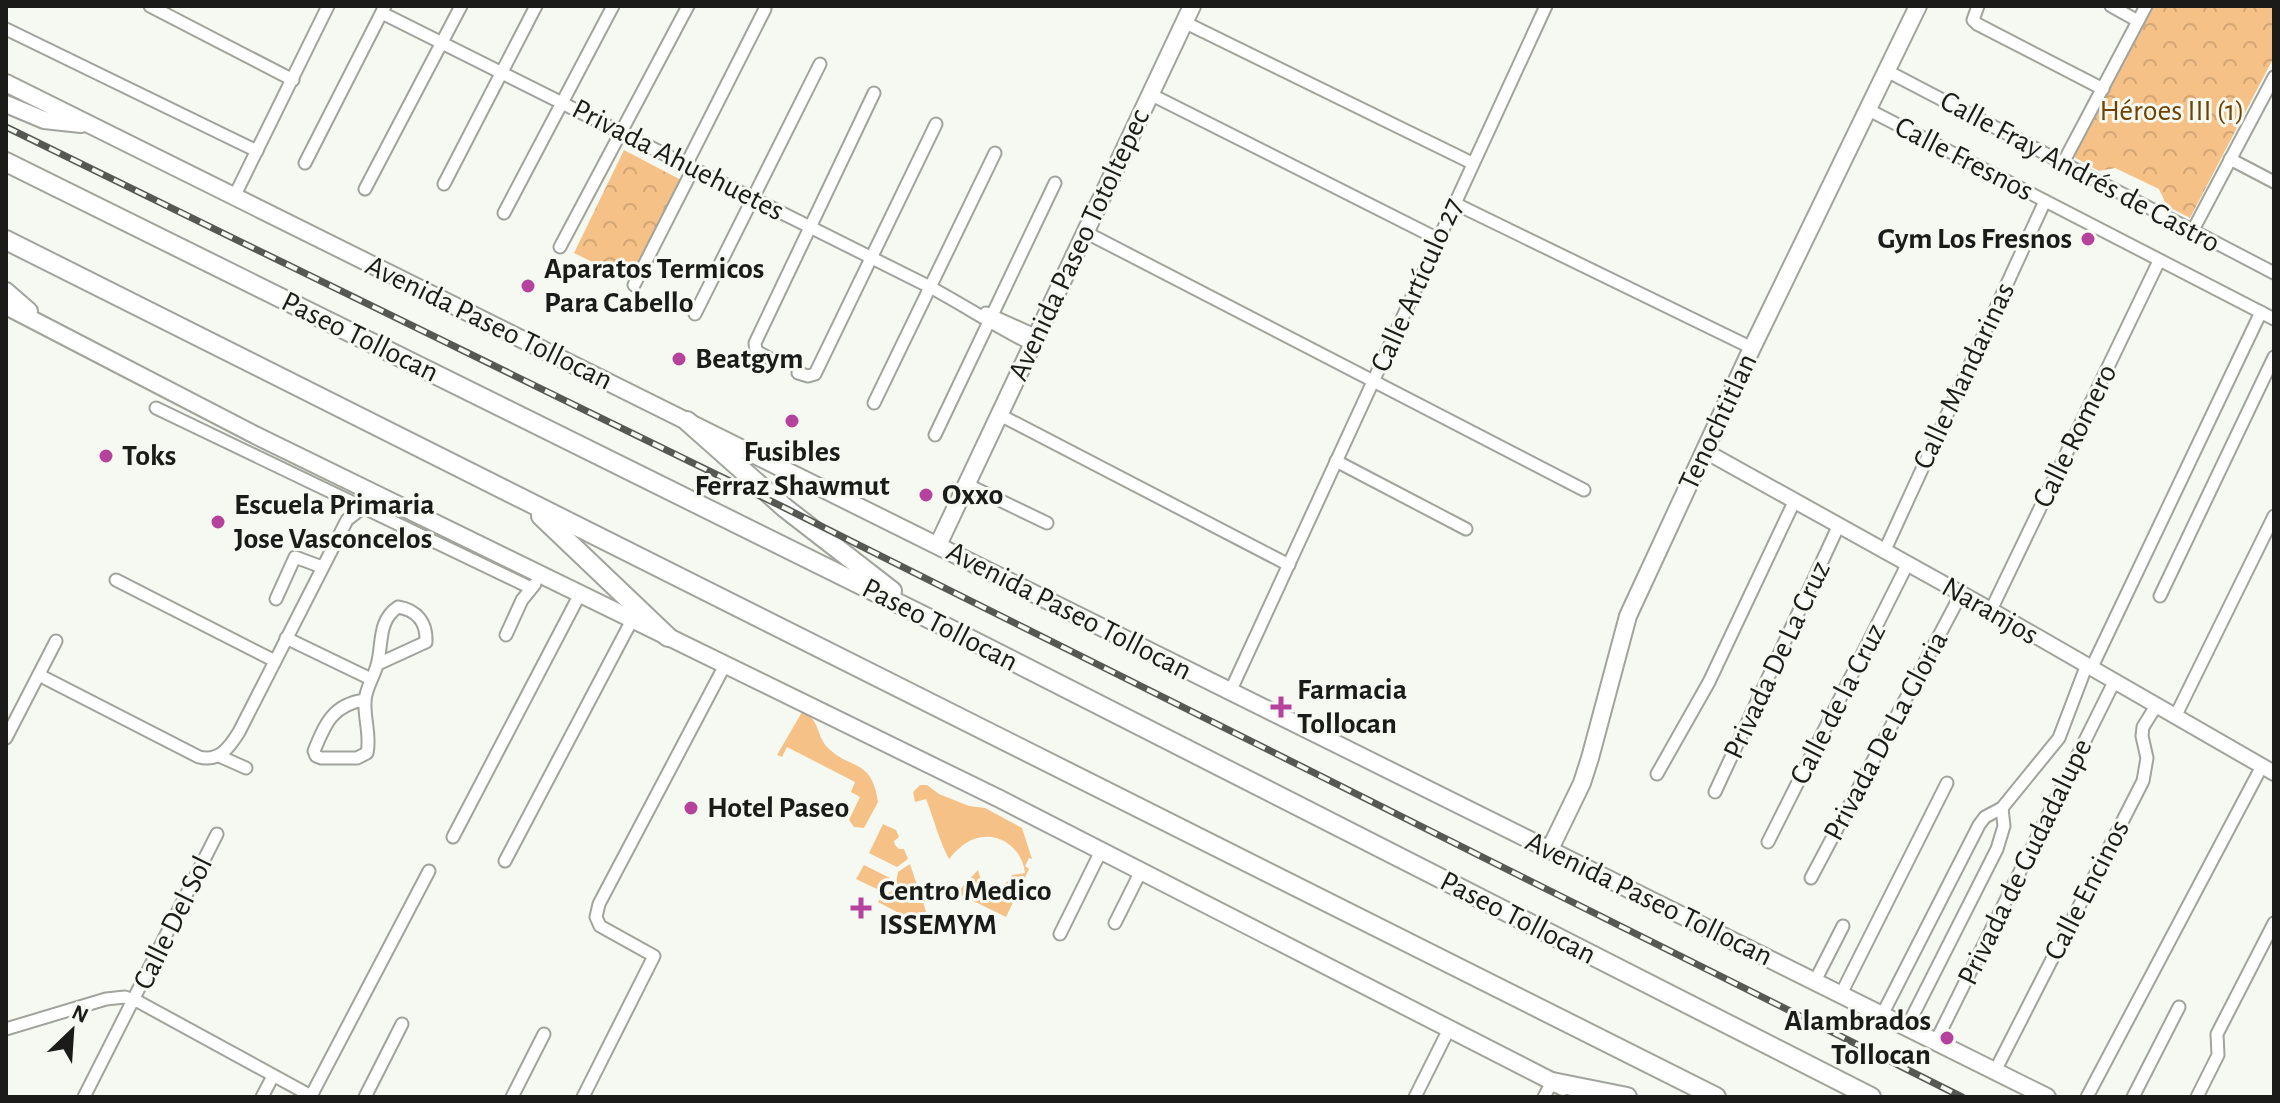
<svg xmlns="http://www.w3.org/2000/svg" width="2280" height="1103" font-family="'Alegreya Sans',sans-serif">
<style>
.park{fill:url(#park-crowns)}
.garden{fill:#f6c187}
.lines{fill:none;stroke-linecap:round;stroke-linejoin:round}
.minor-casing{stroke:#a0a49c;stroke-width:15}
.tertiary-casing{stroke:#a0a49c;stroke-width:18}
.secondary-casing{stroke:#a0a49c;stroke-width:20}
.trunk-casing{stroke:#a0a49c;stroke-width:22}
.minor{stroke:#fff;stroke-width:11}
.tertiary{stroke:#fff;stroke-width:14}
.secondary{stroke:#fff;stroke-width:16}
.trunk{stroke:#fff;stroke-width:18}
.rail-casing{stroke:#565853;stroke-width:7}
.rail{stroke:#f5f9f1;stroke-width:4;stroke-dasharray:12;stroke-linecap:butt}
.poi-dot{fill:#b5429c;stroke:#f5f9f1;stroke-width:3}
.labels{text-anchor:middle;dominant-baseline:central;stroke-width:6;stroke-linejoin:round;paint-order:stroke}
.park-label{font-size:30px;fill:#6f4300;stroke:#f5f9f1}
.street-label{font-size:30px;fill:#1b1c19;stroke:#f5f9f1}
.poi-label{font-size:30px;font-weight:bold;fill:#1b1c19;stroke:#f5f9f1;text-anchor:start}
</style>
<defs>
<pattern id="park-crowns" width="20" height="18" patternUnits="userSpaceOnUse" patternTransform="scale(2)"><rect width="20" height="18" fill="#f6c187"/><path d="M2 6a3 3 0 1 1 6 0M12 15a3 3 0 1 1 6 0" fill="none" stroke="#d2a574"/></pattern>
</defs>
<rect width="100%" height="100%" fill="#f5f9f1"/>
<!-- park -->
<g class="park">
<path d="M2154,6L2274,7V57L2190,218L2167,206L2159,189L2115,168L2099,171L2074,157Z"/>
<path d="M624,150L683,181L631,281L574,253Z"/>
</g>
<!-- garden -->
<g class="garden">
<path d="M802,712C820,718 816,736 828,748C850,770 872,758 878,802L864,828L854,827L849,820L860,797L851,792L855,782L787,747L782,757L777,755Z"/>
<path d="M920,785H927L939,794L969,806L985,808L1022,828L1032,859L1029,858L1025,866L1029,869L1006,917L957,893L978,870C982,891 1003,894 1012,875L1025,873C1022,848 999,830 974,839C963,843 956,851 949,859C939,841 934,819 926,799L915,802L913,792Z"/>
<path d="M883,824L896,830L899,837L894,841L895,845L899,849H904L908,859L897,867L869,853Z"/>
<path d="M910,864L921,897H905L896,883L898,872Z"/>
<path d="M864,865L890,878V885L879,890L856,879Z"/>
<path d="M892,891C899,902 910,905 923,901L927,916L914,921L878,902L882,896Z"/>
</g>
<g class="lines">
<!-- minor casing -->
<g class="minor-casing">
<g id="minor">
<path d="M150,6L293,80"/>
<path d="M1978,6L1973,20L1977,24L2103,89"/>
<path d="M2111,6L2138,21"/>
<path d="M382,13L930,287C965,306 997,327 1033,345"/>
<path d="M1184,22L1472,163"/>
<path d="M6,29L257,151"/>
<path d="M1887,71L2274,273"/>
<path d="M1150,94L1438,239"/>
<path d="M1867,109L2274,319"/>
<path d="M2230,159L2274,182"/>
<path d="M305,163L385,6"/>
<path d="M2063,163L2146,6"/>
<path d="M686,165L765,9"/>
<path d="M444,184L536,6"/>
<path d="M365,189L461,6"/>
<path d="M234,197L328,6"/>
<path d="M1454,203L1752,348"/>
<path d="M504,213L613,6"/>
<path d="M2193,230L2274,77"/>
<path d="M1087,233L1584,490"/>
<path d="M560,247L688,6"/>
<path d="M634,285L693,169"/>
<path d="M986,313L1037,336"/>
<path d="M695,314L820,64"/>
<path d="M769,358L756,351L755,343L874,93"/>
<path d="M798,373L808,376L815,374L936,124"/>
<path d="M874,403L995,153"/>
<path d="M156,408L531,588"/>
<path d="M1000,415L1289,565"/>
<path d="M935,435L1055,183"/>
<path d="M1336,461L1466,529"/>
<path d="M968,485L1047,523"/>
<path d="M1884,552L2045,201"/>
<path d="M116,580L275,661"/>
<path d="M2160,596L2274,357"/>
<path d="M276,599L295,557L322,567"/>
<path d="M1991,610L2159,261"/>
<path d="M506,635L522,600L535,584"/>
<path d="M286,638L371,679"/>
<path d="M2091,669L2261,312"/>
<path d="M39,675L199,757C219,762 229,748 239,732L347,520L379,495"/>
<path d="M1230,692L1546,6"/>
<path d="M365,700C333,704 325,724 314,751L316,756L321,758H357L367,753C371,736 364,719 365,702C365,689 374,677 377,665C383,645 377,621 398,607C417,610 427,623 426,642L378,664"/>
<path d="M2175,717L2274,516"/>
<path d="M6,738L56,641"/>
<path d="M219,756L246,768"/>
<path d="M1657,774L1709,682L1794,502"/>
<path d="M1715,792L1838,527"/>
<path d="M453,837L580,594"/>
<path d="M1768,842L1907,565"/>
<path d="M505,861L632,620"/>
<path d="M1811,878L1961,594"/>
<path d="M1115,923L1141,871"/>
<path d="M1060,934L1101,851"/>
<path d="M1815,981L1843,926"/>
<path d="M1841,994L1947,783"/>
<path d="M1882,1015L1979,825L1985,817L2002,808L2059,738L2086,667"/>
<path d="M1907,1027L1997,849L2004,826L2002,808"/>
<path d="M6,1029L106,999L125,997L139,1002L313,1097"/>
<path d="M1936,1041L2114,682"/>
<path d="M1995,1071L2143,781L2147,758L2142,736L2143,727L2156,706"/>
<path d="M311,1096L429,871"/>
<path d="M84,1097L217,834"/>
<path d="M262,1097L273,1076"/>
<path d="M365,1097L402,1024"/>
<path d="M512,1097L544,1034"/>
<path d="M583,1097L654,956L600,926L596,917L599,904L725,665"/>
<path d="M1415,1097L1450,1027"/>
<path d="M1544,1097L1552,1082"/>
<path d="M2087,1097L2262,766"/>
<path d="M2133,1097L2179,1007"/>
<path d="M2197,1097L2218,1055L2217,1034L2274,923"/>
</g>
</g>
<!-- tertiary casing -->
<g class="tertiary-casing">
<path id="tertiary" d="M1705,451L1991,610L2274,773"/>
</g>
<!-- secondary casing -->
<g class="secondary-casing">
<g id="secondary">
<path d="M6,83L2047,1097"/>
<path d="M6,104L44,120L81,124"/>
<path d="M6,291L29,311"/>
<path d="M6,306L255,435L1000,799L1563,1087"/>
<path d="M938,545L1192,6"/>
<path d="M1550,849L1582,783L1590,758L1628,616L1752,348L1918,6"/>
</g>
</g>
<!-- trunk casing -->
<g class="trunk-casing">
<g id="trunk">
<path d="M6,162L940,624L1871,1097"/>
<path d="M6,240L1716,1097"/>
<path d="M687,421L785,508L892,591"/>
<path d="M541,516L668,637"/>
<path d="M1552,1082L1627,1097"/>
</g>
</g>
<!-- minor -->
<use href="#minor" class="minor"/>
<!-- tertiary -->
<use href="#tertiary" class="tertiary"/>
<!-- secondary -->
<use href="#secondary" class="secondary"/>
<!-- trunk -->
<use href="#trunk" class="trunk"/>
<!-- rail casing -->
<g class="rail-casing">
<path id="rail" d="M6,127L785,508L1962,1097"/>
</g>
<!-- rail -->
<use href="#rail" class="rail"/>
</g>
<!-- markers -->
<g class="poi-dot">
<circle cx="2088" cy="239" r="8"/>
<circle cx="528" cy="286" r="8"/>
<circle cx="679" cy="359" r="8"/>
<circle cx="792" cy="421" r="8"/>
<circle cx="106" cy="456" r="8"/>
<circle cx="926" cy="495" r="8"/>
<circle cx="218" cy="522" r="8"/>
<path d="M1277 695h8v8h8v8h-8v8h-8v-8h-8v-8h8z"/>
<circle cx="691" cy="808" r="8"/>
<path d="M857 896h8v8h8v8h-8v8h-8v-8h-8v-8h8z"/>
<circle cx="1947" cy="1038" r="8"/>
</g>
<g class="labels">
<!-- park labels -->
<g class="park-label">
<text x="2172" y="111">Héroes III (1)</text>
</g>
<!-- street labels -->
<g class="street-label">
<text transform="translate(1964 159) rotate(27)">Calle Fresnos</text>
<text transform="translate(678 160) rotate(27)">Privada Ahuehuetes</text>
<text transform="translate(2080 172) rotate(28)">Calle Fray Andrés de Castro</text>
<text transform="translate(1079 245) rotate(-65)">Avenida Paseo Totoltepec</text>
<text transform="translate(1417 285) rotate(-66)">Calle Artículo 27</text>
<text transform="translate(489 323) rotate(26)">Avenida Paseo Tollocan</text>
<text transform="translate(360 337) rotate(26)">Paseo Tollocan</text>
<text transform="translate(1964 376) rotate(-65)">Calle Mandarinas</text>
<text transform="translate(1718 422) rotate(-65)">Tenochtitlan</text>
<text transform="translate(2075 436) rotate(-64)">Calle Romero</text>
<text transform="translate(1069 611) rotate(27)">Avenida Paseo Tollocan</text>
<text transform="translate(1990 611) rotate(30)">Naranjos</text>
<text transform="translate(940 625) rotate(27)">Paseo Tollocan</text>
<text transform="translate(1777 660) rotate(-65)">Privada De La Cruz</text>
<text transform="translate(1838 704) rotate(-63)">Calle de la Cruz</text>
<text transform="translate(1886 736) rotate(-62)">Privada De La Gloria</text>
<text transform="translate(2025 862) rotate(-64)">Privada de Gudadalupe</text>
<text transform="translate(2087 890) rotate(-63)">Calle Encinos</text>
<text transform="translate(1649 899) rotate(26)">Avenida Paseo Tollocan</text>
<text transform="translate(1518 918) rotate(27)">Paseo Tollocan</text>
<text transform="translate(173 923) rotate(-64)">Calle Del Sol</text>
</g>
<!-- poi labels -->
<g class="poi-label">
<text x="2072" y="239" text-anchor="end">Gym Los Fresnos</text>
<text x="544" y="269">Aparatos Termicos<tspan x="544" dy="34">Para Cabello</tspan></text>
<text x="695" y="359">Beatgym</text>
<text x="792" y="452" text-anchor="middle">Fusibles<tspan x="792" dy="34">Ferraz Shawmut</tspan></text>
<text x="122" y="456">Toks</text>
<text x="942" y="495">Oxxo</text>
<text x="234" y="505">Escuela Primaria<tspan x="234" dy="34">Jose Vasconcelos</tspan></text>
<text x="1297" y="690">Farmacia<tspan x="1297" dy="34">Tollocan</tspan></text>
<text x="707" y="808">Hotel Paseo</text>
<text x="879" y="891">Centro Medico<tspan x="879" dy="34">ISSEMYM</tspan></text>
<text x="1931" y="1021" text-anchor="end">Alambrados<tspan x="1931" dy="34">Tollocan</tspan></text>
</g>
</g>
<!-- border -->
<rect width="2280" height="1103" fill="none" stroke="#1b1c19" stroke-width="16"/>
<!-- north arrow -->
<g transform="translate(72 1031) rotate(25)" stroke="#f5f9f1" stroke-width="6" paint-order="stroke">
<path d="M0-6L14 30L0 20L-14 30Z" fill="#1b1c19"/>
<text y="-12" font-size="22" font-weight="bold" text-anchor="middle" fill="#1b1c19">N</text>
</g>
</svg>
